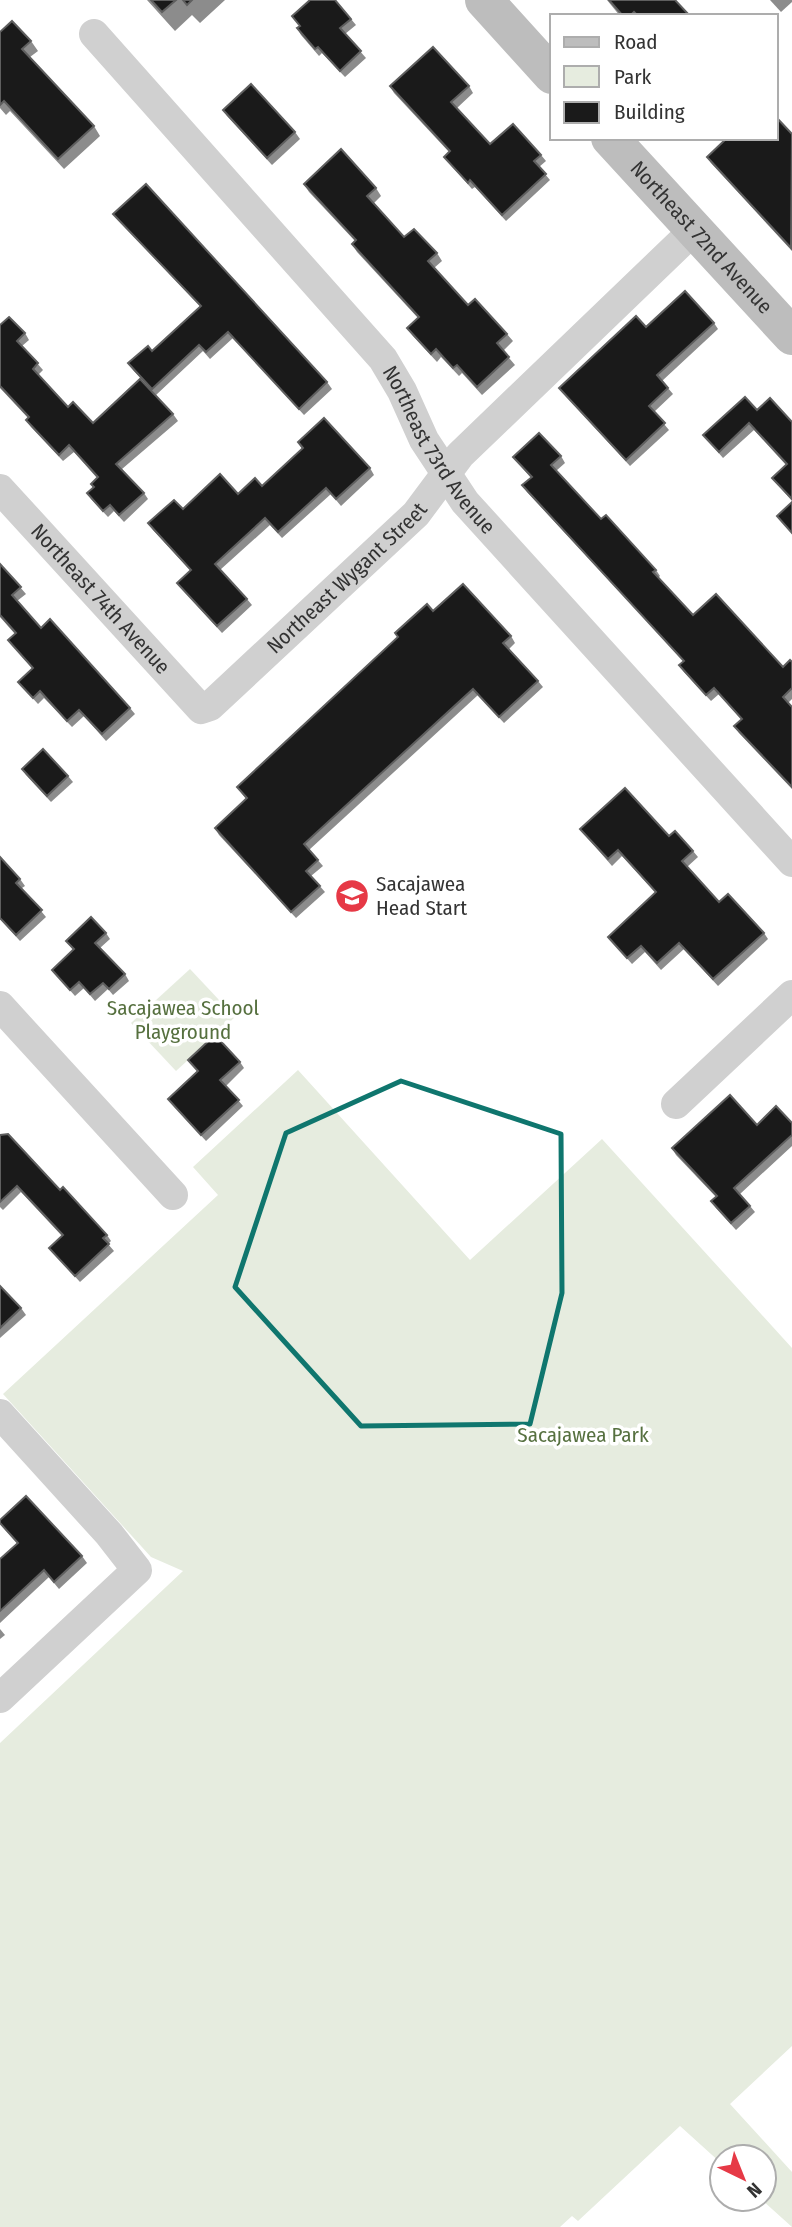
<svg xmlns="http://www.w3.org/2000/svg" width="792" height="2227" font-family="'Fira Sans Condensed',sans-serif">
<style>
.green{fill:#e6ecdf}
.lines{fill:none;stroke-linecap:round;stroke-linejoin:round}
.street{stroke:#d0d0d0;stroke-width:30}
.secondary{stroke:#bdbdbd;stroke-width:38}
.wall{fill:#8c8c8c}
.building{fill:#1a1a1a;stroke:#5f5f5f;stroke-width:2}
.marked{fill:none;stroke:#0f766e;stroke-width:5;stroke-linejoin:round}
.labels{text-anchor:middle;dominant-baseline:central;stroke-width:7;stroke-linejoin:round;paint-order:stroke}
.street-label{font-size:21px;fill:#333;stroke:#fff}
.poi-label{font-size:21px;fill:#333;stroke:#fff;text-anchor:start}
.park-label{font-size:21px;fill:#56703f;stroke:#fff}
</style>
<rect width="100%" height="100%" fill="#fff"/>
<!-- green -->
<g class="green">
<path d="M190,969L235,1017L176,1071L131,1023Z"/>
<path d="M298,1070L470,1260L602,1139L792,1348V2046L730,2104L792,2172V2227L761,2199H764V2157H722V2164L680,2126L578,2221L572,2216L560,2227H0V1743L183,1571L151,1557L3,1394L218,1195L193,1167Z"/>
</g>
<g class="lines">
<!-- street -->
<g class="street">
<path id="s1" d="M94,34L383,359L402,391L424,440L465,502L792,862"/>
<path id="s2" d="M0,489L201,709L210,706L416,514L460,455L694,230"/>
<path d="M0,1006L173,1195"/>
<path d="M676,1104L792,995"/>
<path d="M0,1414L109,1534L137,1570L0,1698"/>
</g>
<!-- secondary -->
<g class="secondary">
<path d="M484,0L552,75"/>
<path id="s3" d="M610,138L792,336"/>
</g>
</g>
<!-- wall -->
<g class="wall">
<path d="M147,0H225L200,23L192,15L175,31Z"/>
<path d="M607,0H675L690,16H620Z"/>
<path d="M770,0H792V2L781,12Z"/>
<path d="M292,16L351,19L356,25L345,34L366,58L345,77L322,53L319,56L301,35L297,28L300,26Z"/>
<path d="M0,32L31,41L38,51L30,57L94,126L100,136L64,169L10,111L6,115L0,108Z"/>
<path d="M390,86H469L473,93L457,108L490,144L541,155L546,161L539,167L550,180L506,221L475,187L472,189L449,163L444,157L449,152L394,93Z"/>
<path d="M223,110L295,132L300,139L272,165L227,116Z"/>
<path d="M792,134V251L711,163L707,157Z"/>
<path d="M304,184L376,188L381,196L374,203L404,237L437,253L442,261L434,268L468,305L507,334L513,341L503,351L515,365L482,395L462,373L459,376L441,357L437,362L413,336L407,328L418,318L357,252L352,244L355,241L309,192Z"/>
<path d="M113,214L327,382L332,389L304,415L233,338L210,359L203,351L156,395L133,370L128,363L152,351L200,306L118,220Z"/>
<path d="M714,323L718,329L662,381L673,394L654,412L669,430L630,466L564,394L559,388L646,327Z"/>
<path d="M0,325L25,333L29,340L22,346L43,370L38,375L68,407L93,423L173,414L178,421L122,469L144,493L148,499L124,522L114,511L108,517L92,500L87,493L93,488L91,484L97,478L74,452L63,461L31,427L26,420L28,418L0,388Z"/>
<path d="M757,410L792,422V501L772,478L786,465L754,430L723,458L703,435Z"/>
<path d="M298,442L370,468L374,475L341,506L331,494L282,538L270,525L220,570L247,599L252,605L222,633L182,589L177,583L191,571L153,530L148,523L183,509L238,494L262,486L302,449Z"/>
<path d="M561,456L565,463L556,471L601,519L656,570L660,576L658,578L693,615L783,667L792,662V699L788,703L792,707V789L739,733L734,726L742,720L719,694L711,701L684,672L679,665L684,661L527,492L522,485L531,478L513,457Z"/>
<path d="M0,564L26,594L17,601L41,628L130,708L135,714L106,741L84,716L72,727L44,698L38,704L18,682L33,669L8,640L15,634L0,617Z"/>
<path d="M433,611L511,636L515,643L509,649L538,681L543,687L504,723L478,695L309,850L323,866L311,876L325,892L296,918L219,835L215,828L246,799L237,787L398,638L395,633Z"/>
<path d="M22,769L68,776L73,782L51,802L26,775Z"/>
<path d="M580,829L669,836L693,851L698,857L687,867L719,902L764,933L768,939L718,986L684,949L661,970L645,952L632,964L608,937L656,893L622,856L612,866Z"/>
<path d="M0,857L20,879L25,886L22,888L46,917L20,941L0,919Z"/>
<path d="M106,933L110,939L100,948L125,974L129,981L113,995L108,989L95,1001L84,988L75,996L52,970L73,950L66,941Z"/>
<path d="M188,1060L240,1062L244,1068L226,1086L243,1106L206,1141L173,1105L168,1099L197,1071Z"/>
<path d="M792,1123V1146L740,1194L755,1212L736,1230L716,1208L711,1201L716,1197L676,1155L672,1148L757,1125Z"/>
<path d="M0,1135L107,1235L111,1241L108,1244L114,1251L80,1282L49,1248L62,1236L21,1192L3,1210L0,1207Z"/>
<path d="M0,1286L21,1308L26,1315L0,1338Z"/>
<path d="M0,1524L82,1556L87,1563L59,1589L49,1577L0,1623V1559L17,1543Z"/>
<path d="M0,1629L5,1635L0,1639Z"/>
</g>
<!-- building -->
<g class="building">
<path d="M151,0H176L162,12Z"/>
<path d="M183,0H192L187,5Z"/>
<path d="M310,0H335L351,19L340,28L361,51L340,71L318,47L315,49L297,28L300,26L292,16Z"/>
<path d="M609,0H675L690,16H638L634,12L630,16H623Z"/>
<path d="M12,21L31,41L22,49L94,126L58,159L4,101L0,105V32Z"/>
<path d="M433,47L469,86L451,102L490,144L513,124L541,155L534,161L546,174L502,215L470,180L468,183L444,157L450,151L390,86Z"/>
<path d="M251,84L295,132L267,158L223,110Z"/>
<path d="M776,117L792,134L791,248L707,157L727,138H776Z"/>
<path d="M341,149L376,188L367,196L404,237L414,229L437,253L428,261L468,305L475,299L507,334L497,343L509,357L477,387L457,365L453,368L436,349L431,354L407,328L419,317L352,244L356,240L304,184Z"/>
<path d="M146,184L327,382L299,409L228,332L206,352L199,345L152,389L128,363L148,346L152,351L201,306L113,214Z"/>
<path d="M685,291L714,323L657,375L668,388L649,406L665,423L626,460L559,388L636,316L646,327Z"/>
<path d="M9,317L25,333L17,341L38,363L33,369L68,407L73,402L93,423L140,379L173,414L116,464L144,493L119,515L110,505L103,511L87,493L94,487L91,484L98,477L69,445L59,455L26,420L29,417L0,386V325Z"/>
<path d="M745,397L757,410L770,398L792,422V499L772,478L787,464L749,423L719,452L703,435Z"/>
<path d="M324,418L370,468L336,499L326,488L278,532L265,518L215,564L247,599L217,626L177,583L191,570L148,523L174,500L183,509L220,474L238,494L255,478L262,486L303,448L298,442Z"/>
<path d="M539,433L561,456L551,465L601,519L606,515L656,570L653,572L693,615L716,594L783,667L790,660L792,662V688L783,697L792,707V787L734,726L742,719L714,688L706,695L679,665L684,661L522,485L532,477L513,457Z"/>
<path d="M792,502V533L777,516Z"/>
<path d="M0,564L21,587L12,595L41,628L50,619L130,708L102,734L79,710L67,721L40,691L33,698L18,682L33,668L8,640L16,633L0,615Z"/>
<path d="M463,584L511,636L503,643L538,681L499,717L473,689L304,844L318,860L306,871L320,886L291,912L215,828L247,798L237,787L398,637L395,633L427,604L433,611Z"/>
<path d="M43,749L68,776L47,796L22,769Z"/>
<path d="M625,788L669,836L675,831L693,851L682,861L719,902L728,894L764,933L713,979L679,943L657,963L641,946L627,958L608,937L656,892L618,850L608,859L580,829Z"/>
<path d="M0,857L20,879L16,883L42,910L16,935L0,918Z"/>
<path d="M91,917L106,933L95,943L125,974L109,989L103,983L90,994L79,982L70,990L52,970L74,949L66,941Z"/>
<path d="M215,1035L240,1062L220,1080L239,1100L201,1135L168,1099L198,1071L188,1060Z"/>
<path d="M730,1095L757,1125L776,1106L792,1123V1135L734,1188L750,1206L731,1223L711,1201L717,1196L672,1148Z"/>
<path d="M8,1134L60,1190L63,1187L107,1235L103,1238L109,1244L75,1276L49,1248L63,1235L17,1186L0,1202V1135Z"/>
<path d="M0,1286L21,1308L0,1328Z"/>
<path d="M26,1496L82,1556L54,1582L44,1570L0,1611V1559L18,1543L0,1523V1520Z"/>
</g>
<!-- marked area -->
<path class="marked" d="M401,1081L561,1134L562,1293L530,1424L361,1426L235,1287L286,1133Z"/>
<!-- icons -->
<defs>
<g id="school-disc" transform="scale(1.75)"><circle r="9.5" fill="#e63946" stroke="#fff"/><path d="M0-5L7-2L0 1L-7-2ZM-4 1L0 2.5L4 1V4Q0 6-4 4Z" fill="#fff"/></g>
</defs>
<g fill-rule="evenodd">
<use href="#school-disc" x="352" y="896"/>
</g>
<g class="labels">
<!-- street labels -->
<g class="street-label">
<text stroke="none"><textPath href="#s3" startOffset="135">Northeast 72nd Avenue</textPath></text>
<text stroke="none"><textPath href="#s1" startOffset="542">Northeast 73rd Avenue</textPath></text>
<text stroke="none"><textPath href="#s2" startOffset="495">Northeast Wygant Street</textPath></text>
<text stroke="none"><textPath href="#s2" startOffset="149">Northeast 74th Avenue</textPath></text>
</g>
<!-- poi labels -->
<g class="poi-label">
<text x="376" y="884">Sacajawea<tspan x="376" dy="24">Head Start</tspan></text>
</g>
<!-- park labels -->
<g class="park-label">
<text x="183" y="1008">Sacajawea School<tspan x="183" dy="24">Playground</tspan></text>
<text x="583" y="1435">Sacajawea Park</text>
</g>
</g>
<!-- legend -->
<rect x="550" y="14" width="228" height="126" fill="#ffffff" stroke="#adadad" stroke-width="2"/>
<rect x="564" y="37" width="35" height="10" fill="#bdbdbd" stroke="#adadad" stroke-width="2"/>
<text x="614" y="49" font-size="21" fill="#333333">Road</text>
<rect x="564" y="66" width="35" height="21" fill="#e6ecdf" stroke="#adadad" stroke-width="2"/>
<text x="614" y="84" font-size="21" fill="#333333">Park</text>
<rect x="564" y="102" width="35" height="21" fill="#1a1a1a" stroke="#adadad" stroke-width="2"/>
<text x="614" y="119" font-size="21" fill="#333333">Building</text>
<!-- north arrow -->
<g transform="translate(743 2178) rotate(137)"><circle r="33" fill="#ffffff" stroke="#adadad" stroke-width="2"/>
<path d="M0-5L12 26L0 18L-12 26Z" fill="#e63946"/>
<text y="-10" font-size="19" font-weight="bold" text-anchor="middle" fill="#333333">N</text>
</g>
</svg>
